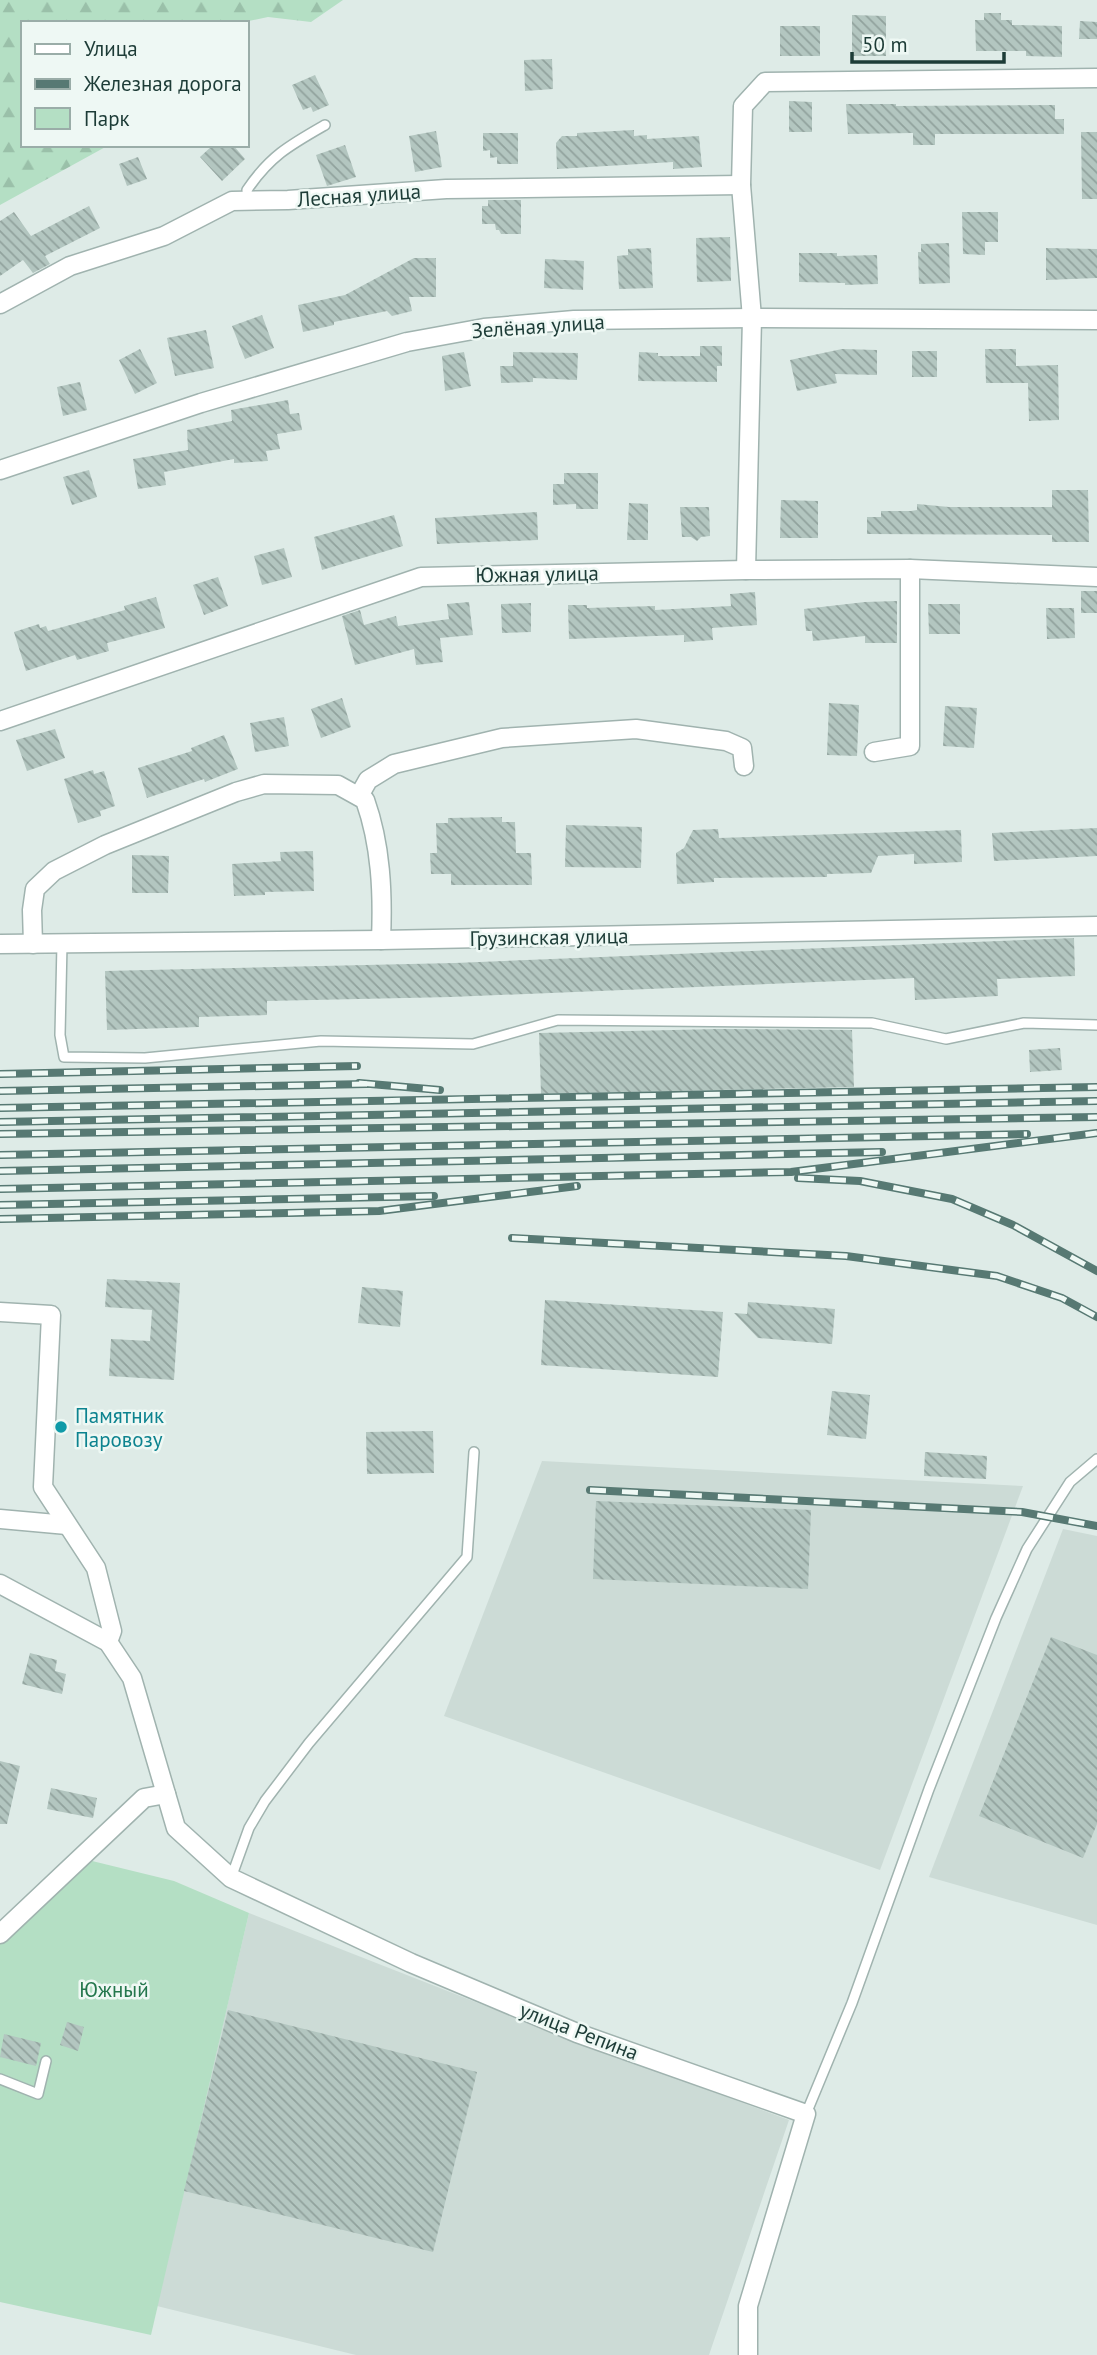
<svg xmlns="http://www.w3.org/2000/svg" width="1097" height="2355" font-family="'PT Sans',sans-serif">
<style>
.built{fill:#ccdbd6}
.green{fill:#b4dfc4}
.forest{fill:url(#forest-firs)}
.building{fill:url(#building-back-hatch)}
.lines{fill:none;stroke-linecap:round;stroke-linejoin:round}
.lane-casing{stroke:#a0b3af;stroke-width:12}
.street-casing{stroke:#a0b3af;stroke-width:21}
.lane{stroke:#fff;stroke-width:9}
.street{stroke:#fff;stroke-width:18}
.rail-casing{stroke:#577973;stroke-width:8}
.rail{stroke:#eef8f4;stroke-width:5;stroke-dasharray:16;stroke-linecap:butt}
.culture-dot{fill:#0f9aa8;stroke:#eef8f4;stroke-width:2.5}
.labels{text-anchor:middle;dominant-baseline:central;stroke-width:5;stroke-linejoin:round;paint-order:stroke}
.street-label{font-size:21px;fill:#1d3c37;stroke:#eef8f4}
.culture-label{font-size:21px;fill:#0d838f;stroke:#eef8f4;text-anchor:start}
.park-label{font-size:21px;fill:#24774d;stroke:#eef8f4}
</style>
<defs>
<pattern id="forest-firs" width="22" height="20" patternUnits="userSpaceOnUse" patternTransform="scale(1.75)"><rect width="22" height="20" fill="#b4dfc4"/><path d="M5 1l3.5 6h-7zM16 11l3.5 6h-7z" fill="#9ac0a9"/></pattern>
<pattern id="building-back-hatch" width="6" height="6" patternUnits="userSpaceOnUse" patternTransform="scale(1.75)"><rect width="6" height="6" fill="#b3c6c0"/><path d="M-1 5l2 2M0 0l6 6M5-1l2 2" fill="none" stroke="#91a29d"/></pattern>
</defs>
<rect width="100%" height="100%" fill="#deebe7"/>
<!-- built -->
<g class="built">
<path d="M542,1461L1023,1486L880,1870L444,1716Z"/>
<path d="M1063,1529L1097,1536V1925L929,1877Z"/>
<path d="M249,1913L560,2035L789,2120L709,2355H356L157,2306Z"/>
</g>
<!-- green -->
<path class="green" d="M88,1860L174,1881L249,1913L151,2335L0,2302V1937Z"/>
<!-- forest -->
<path class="forest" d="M0,0H343L311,22L268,17L239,23H23V145H109L0,205Z"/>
<!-- building -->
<g class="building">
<path d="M984,13H1001V20H1012V25L1062,26V57L1026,56V51H976L975,20H984Z"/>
<path d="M852,15L886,16V56H852Z"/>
<path d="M1080,21L1097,22V39H1079Z"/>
<rect x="780" y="26" width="40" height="30"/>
<path d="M552,59L553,89L525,91L524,60Z"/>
<path d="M315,75L329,105L313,112L311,107L303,110L292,85Z"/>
<path d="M789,101L812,102V132H789Z"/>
<path d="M846,104H896V106L1055,105V119H1064V134H935V145H913V133L848,134Z"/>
<path d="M634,130V136L647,135V139L699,136L702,167L673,169V162L557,169L556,143L562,136H577V133Z"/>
<path d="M436,131L442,167L415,172L409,136Z"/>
<path d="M1081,132H1097V199H1082Z"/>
<path d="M483,133H518V164H497V157L490,158V150L483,151Z"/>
<path d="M213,145H233L245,159L222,181L200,157Z"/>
<path d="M345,145L356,177L327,186L316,155Z"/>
<path d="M138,157L147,179L127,186L119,164Z"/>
<path d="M488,200H521V234H501L499,230H496L495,224H482V206H488Z"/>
<path d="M89,206L100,228L45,256L50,264L33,273L23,260L0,276V221L14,212L31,236Z"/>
<path d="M962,212H998V242H985V255L963,254Z"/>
<path d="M730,237L731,281L697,282L696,238Z"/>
<path d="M949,243L950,283L919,284L918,252H921V244Z"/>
<path d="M651,248L653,288L619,289L617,256L628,255V249Z"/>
<path d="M1046,248L1097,249V278L1046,280Z"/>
<path d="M799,253H837V256L877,255L878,284L845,285V283L799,282Z"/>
<path d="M414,258H436V297H409L412,311L392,316L387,311L334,322V325L303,332L298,305L345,295Z"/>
<path d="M545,259L584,261L583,290L544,288Z"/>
<path d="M262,315L274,348L245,359L232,326Z"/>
<path d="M206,330L214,368L175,376L167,338Z"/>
<path d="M700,346H722V366H717V382L638,381L639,352L658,353V356H700Z"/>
<path d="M140,349L157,383L135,394L119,360Z"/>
<path d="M842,349L877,350V375L835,374L837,383L797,391L790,360Z"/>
<path d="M985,349H1016V366L1058,365L1059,420L1029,421L1028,383H986Z"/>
<rect x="912" y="351" width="25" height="26"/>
<path d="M464,352L471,386L445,391L442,356Z"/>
<path d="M513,352L578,353L577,380L533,378V382L501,383L500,366H513Z"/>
<path d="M80,382L87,410L63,416L57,387Z"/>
<path d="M288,400L290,414L299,413L302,430L277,434L280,449L266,451L268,461L234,463V459L164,472L166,485L138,489L133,459L188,450L187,430L232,421L231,410Z"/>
<path d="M89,470L97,497L72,505L63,477Z"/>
<path d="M564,473H598V509H576V504L553,505V484H564Z"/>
<path d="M1052,490H1088L1089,542H1052V535L867,534V517H881V511H911L917,510V504L949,507H1052Z"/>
<path d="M781,500L818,501V538H780Z"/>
<path d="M629,503L648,504V540H627Z"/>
<path d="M680,507H709L710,536L701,537L697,541L691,537H682Z"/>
<path d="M537,512L538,540L437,544L435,518Z"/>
<path d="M394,515L403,546L322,570L314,537Z"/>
<path d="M284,548L292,577L262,585L254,556Z"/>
<path d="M218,577L228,606L204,615L193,585Z"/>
<rect x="1081" y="591" width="16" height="22"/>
<path d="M755,592L757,625L712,628L713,640L684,642V635L569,639L568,605H587V608L655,606V610L731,606L730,594Z"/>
<path d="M156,597L165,628L107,643L109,651L77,660L75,655L26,671L14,632L39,624L40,628L46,626L48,631L125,610L124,606Z"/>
<path d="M897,601V643H865V636L813,641L812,631H806L804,609L865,602Z"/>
<path d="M469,602L473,635L440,638L443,662L416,665L414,649L355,665L342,616L360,610L364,625L396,616L398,626L449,619L447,604Z"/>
<path d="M531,603V632L502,633L501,604Z"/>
<path d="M928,604H960V634H929Z"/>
<path d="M1046,608H1074L1075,638L1047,639Z"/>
<path d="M342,698L351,727L321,738L311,709Z"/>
<path d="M829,703L859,705L857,756L827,755Z"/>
<path d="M945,706L977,708L974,748L943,746Z"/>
<path d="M284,717L289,746L255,752L250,723Z"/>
<path d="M55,729L65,758L27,771L16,740Z"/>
<path d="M224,735L238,769L205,782L204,779L147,798L138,768L192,751L191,748Z"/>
<path d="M93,770L94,774L104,771L115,806L100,811L101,816L78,823L64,779Z"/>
<path d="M502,817V822H515L516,853H531L532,885H451V874H431L430,853H437L436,823H448V818Z"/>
<path d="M566,825L642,827L641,868L565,867Z"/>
<path d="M1097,828V856L994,861L992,833Z"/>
<path d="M718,829L719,838L961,830L962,862L914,864V854L878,856L871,873L827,874V877L714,878V882L677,884L676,853L684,848L693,830Z"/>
<path d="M313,851L314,891L265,892V895L234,896L232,864L281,861L280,852Z"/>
<path d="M132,855L169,856L168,893H132Z"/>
<path d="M1074,938L1075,976L997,979L998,996L915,1000L914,978L451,997L267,1001V1015L199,1017V1027L107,1030L105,971L455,963Z"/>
<path d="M718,1029L852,1030L854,1087L541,1094L539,1033Z"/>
<path d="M1060,1048L1062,1070L1030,1072L1029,1050Z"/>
<path d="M107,1279L180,1283L174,1380L109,1376L111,1339L150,1341L152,1310L105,1307Z"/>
<path d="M362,1287L403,1291L400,1327L358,1323Z"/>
<path d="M545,1300L723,1312L718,1377L541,1365Z"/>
<path d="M748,1302L835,1309L832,1344L758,1338L734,1313L747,1314Z"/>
<path d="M832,1391L870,1395L866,1439L827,1435Z"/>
<path d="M433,1431L434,1473L367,1474L366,1432Z"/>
<path d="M925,1452L987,1456L986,1479L924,1476Z"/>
<path d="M596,1501L811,1510L808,1589L593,1579Z"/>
<path d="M1051,1637L1097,1655V1824L1083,1858L979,1816Z"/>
<path d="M30,1653L57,1660L55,1671L66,1674L62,1694L22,1684Z"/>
<path d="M0,1761L20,1766L7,1824H0Z"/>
<path d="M51,1788L97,1798L93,1818L47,1809Z"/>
<path d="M228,2010L477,2072L433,2252L184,2191Z"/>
<path d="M67,2022L84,2027L78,2051L60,2045Z"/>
<path d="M4,2034L41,2043L36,2066L0,2057Z"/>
</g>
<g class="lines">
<!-- lane casing -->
<g class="lane-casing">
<g id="lane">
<path d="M248,200L247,190C270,156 290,145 325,125"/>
<path d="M62,944L60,1035L64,1057L145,1058L321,1041L473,1044L558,1020L872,1023L946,1039L1024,1023L1097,1025"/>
<path d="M231,1878L249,1828L265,1801L309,1743L467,1557L474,1452"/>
<path d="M0,2079L38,2094L46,2061"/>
<path d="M806,2114L852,2003L929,1789L996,1618L1027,1549L1070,1482L1097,1459"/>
</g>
</g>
<!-- street casing -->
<g class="street-casing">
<g id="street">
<path d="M0,304L70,266L164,236L232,201L288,200L446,189L741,185"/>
<path d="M0,470L201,403L407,342L484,328L574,320L752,318L1097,320"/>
<path d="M746,570L752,318L741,185L743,106L765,82L1097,78"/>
<path d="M0,721L421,577L746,570L910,569L1097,577"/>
<path d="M874,752L910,746V569"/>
<path d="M359,796L368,780L394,764L502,738L636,729L726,741L742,748L744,766"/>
<path d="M0,944L381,940L1097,926"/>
<path d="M33,944L32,910L35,889L54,871L105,845L236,792L264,784L338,785L365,800C381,845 383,893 381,940"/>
<path d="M0,1312L51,1315L43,1487L96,1568L112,1631L108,1642"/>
<path d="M0,1519L67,1525"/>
<path d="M0,1584L108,1642L132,1678L176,1828L231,1878L411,1963L577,2033L806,2114L748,2306V2355"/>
<path d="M0,1934L144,1798L166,1794"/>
</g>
</g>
<!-- lane -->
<use href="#lane" class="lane"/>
<!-- street -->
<use href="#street" class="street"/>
<!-- rail casing -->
<g class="rail-casing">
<g id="rail">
<path d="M0,1074L357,1066"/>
<path d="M359,1083L440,1090"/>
<path d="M0,1091L367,1084"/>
<path d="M0,1108L1097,1087"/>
<path d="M0,1122L1097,1101"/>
<path d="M0,1134L1097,1117"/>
<path d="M0,1155L1027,1134"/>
<path d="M0,1171L882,1152"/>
<path d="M798,1178L860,1181L952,1199L1013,1225L1097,1271"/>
<path d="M0,1189L791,1172L1097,1133"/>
<path d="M0,1205L434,1196"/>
<path d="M0,1219L379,1211L577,1186"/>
<path d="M512,1238L846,1256L997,1276L1062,1298L1097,1317"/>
<path d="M590,1490L1022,1512L1097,1526"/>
</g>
</g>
<!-- rail -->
<use href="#rail" class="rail"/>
</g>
<!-- markers -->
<circle class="culture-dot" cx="61" cy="1427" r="7"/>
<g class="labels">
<!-- street labels -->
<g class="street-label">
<text transform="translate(359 195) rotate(-4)">Лесная улица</text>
<text transform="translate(538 326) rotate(-4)">Зелёная улица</text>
<text transform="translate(537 574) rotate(-1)">Южная улица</text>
<text transform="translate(549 937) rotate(-1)">Грузинская улица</text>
<text transform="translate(579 2031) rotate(21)">улица Репина</text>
</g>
<!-- culture labels -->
<g class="culture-label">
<text x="75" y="1415">Памятник<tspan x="75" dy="24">Паровозу</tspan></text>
</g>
<!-- park labels -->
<g class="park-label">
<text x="114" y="1989">Южный</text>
</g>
</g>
<!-- legend -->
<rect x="21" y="21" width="228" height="126" fill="#eef8f4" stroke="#9aada8" stroke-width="2"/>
<rect x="35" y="44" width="35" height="10" fill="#ffffff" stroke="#9aada8" stroke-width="2"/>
<text x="84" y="56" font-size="21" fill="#1d3c37">Улица</text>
<rect x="35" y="79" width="35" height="10" fill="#577973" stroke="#9aada8" stroke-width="2"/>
<text x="84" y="91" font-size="21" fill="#1d3c37">Железная дорога</text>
<rect x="35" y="108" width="35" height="21" fill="#b4dfc4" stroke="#9aada8" stroke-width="2"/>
<text x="84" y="126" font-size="21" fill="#1d3c37">Парк</text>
<!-- scale -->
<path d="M852 52v10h152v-10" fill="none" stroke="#1d3c37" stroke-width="3.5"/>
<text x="862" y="52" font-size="21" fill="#1d3c37" stroke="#eef8f4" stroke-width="5" paint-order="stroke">50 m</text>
</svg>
